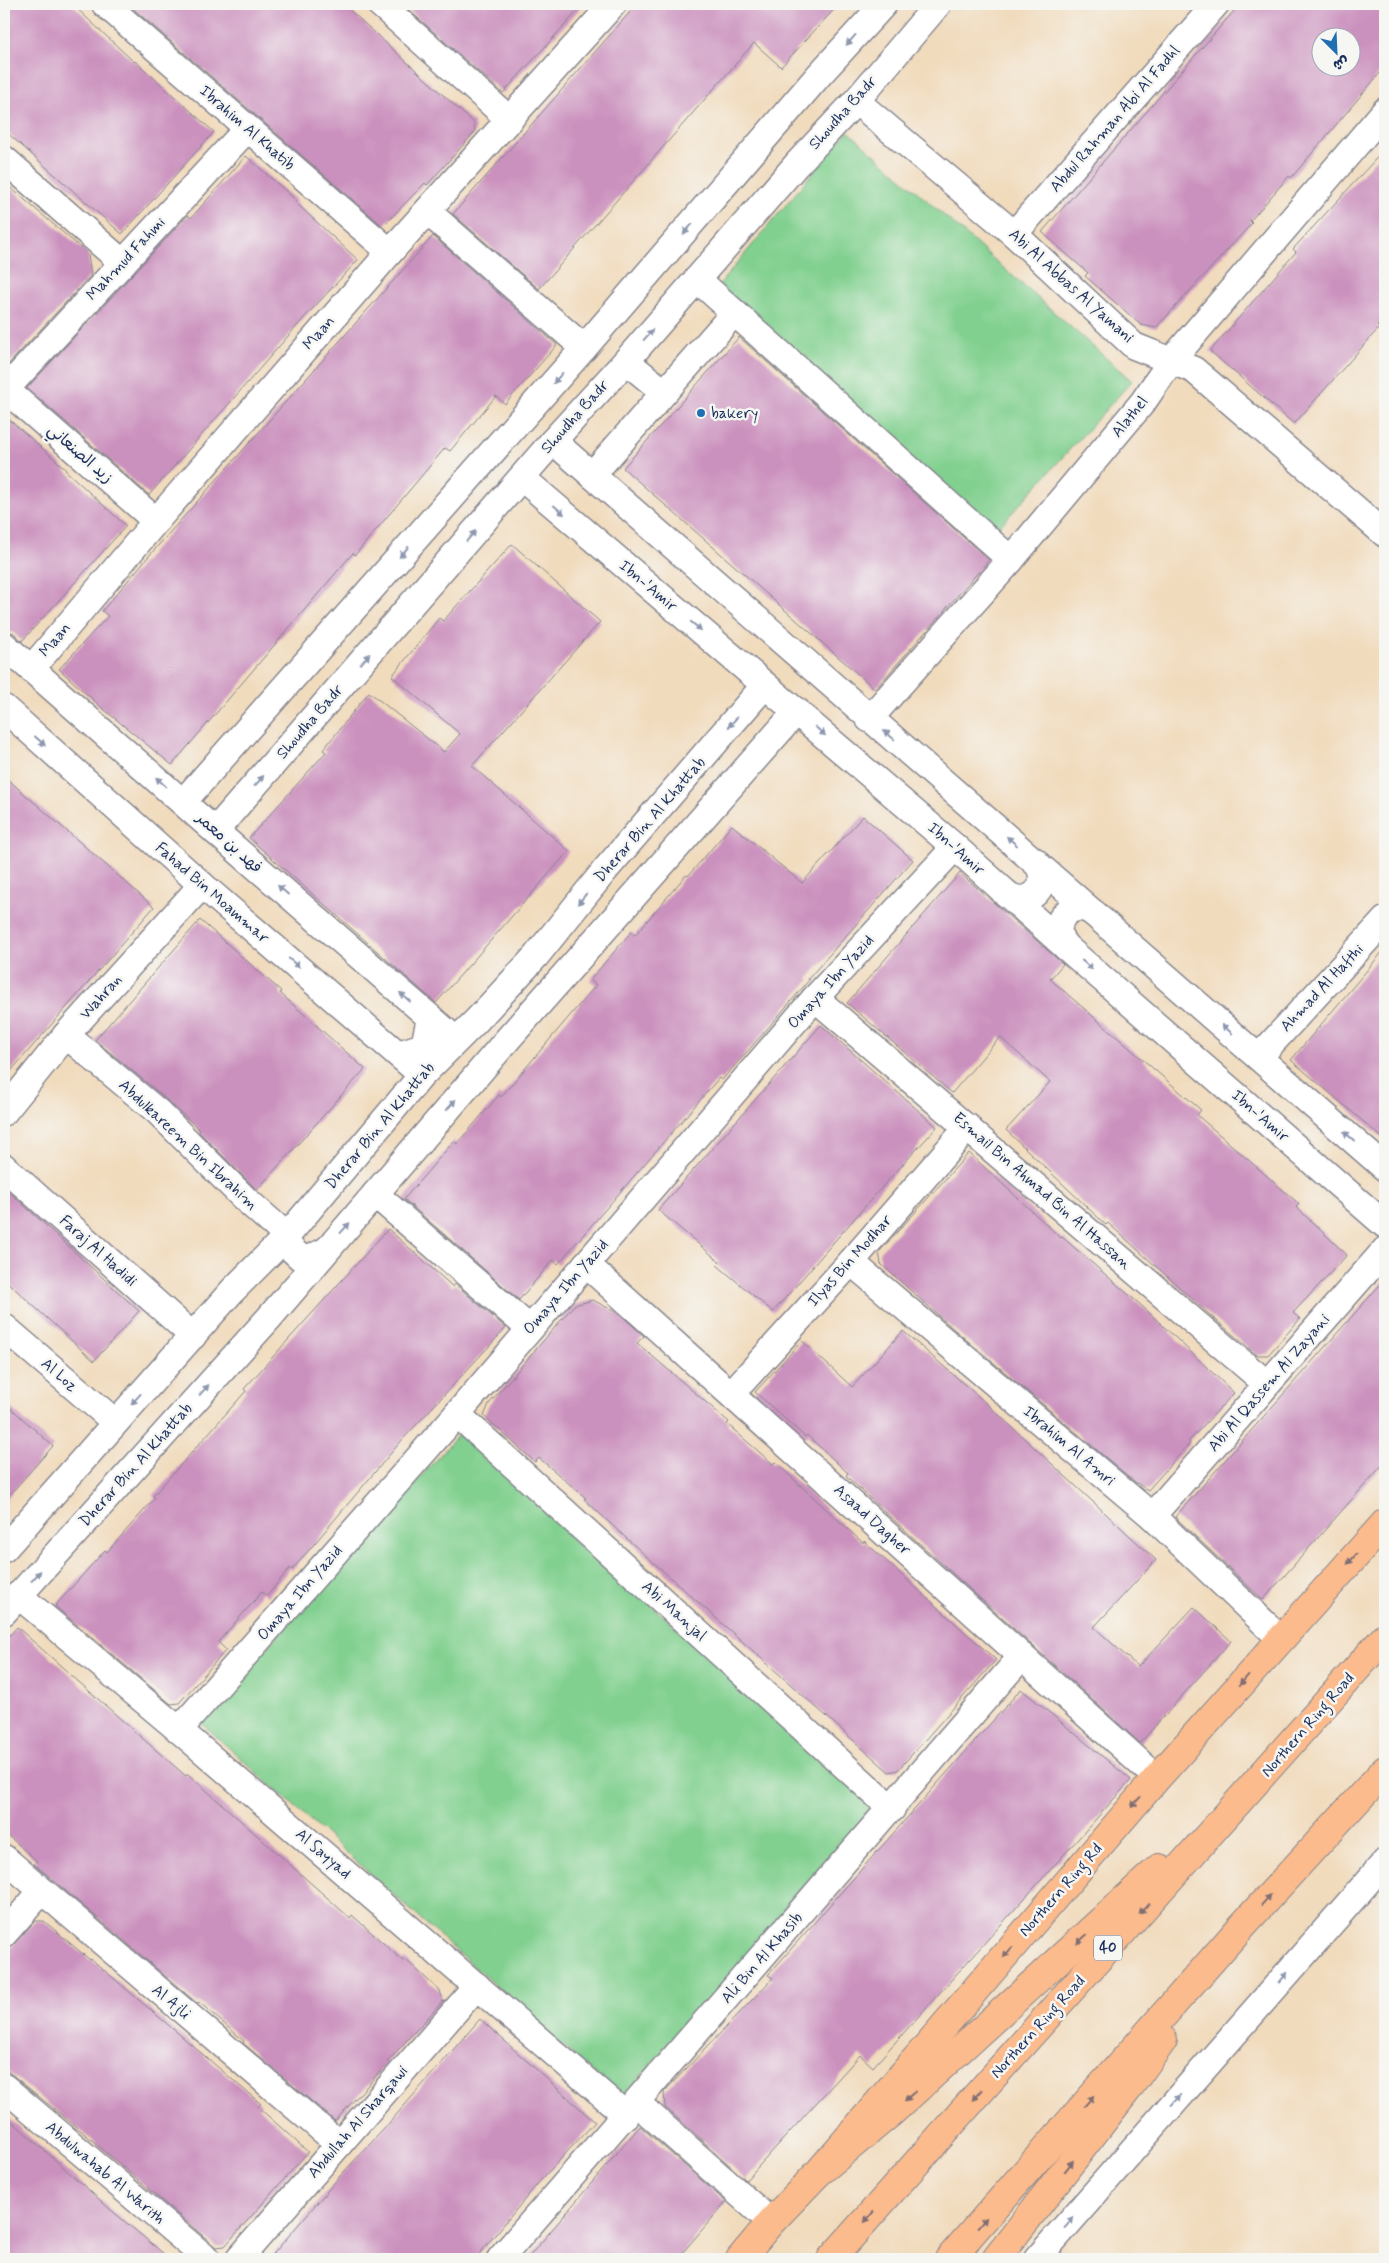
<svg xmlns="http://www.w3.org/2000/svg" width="1389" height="2263" font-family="Mynerve,'Playpen Sans Arabic',sans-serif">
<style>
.green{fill:#81d08f;stroke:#4e8076}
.building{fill:#cb91be;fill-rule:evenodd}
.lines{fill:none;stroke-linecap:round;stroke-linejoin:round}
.minor-casing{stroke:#86858e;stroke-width:29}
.major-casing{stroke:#86858e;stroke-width:30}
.highway-casing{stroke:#86858e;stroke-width:30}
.minor{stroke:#fff;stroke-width:26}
.major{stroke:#fbbb8c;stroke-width:28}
.highway{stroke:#fbbb8c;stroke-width:28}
.oneway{fill:#8d97ae}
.oneway2{fill:#806e73}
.poi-dot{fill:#1f6fb2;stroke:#f6f6f2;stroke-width:2}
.labels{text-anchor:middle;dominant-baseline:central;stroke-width:5;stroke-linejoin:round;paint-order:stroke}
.shield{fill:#f6f6f2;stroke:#5d6b8a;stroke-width:1}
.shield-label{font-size:15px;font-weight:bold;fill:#1b2f5e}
.street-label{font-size:16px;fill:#1b2f5e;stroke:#f6f6f2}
.poi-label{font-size:16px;fill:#1b2f5e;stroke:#f6f6f2;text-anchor:start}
</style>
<rect width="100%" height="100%" fill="#f6f6f2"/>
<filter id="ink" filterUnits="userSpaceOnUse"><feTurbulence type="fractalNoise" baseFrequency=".02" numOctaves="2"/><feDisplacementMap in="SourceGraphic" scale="10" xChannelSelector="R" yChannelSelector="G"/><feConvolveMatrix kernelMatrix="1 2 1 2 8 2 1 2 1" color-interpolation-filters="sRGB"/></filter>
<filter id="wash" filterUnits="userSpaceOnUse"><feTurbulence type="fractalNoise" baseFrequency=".0096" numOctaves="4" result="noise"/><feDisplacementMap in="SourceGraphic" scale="20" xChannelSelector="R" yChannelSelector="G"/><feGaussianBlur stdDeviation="1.12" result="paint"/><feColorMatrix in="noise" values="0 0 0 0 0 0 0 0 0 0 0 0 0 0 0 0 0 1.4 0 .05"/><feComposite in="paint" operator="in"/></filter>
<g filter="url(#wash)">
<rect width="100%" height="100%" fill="#f1dbbd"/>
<!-- green -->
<g class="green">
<path d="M848,131L1132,381L989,538L717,287Z"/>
<path d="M459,1434L881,1810L621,2098L200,1722Z"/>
</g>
<g id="blocks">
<!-- building -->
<g class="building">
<path d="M4,4H72L134,62L135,61L214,132L122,234L4,130Z"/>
<path d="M128,4H343L474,123L475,132L427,185L425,183L383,226Z"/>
<path d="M402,4H584L503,93Z"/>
<path d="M637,4H839L781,67L754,43L539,289L453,214Z"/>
<path d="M1240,4H1385V67L1291,178L1289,176L1250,221L1252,223L1156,328L1141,325L1085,276L1088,273L1042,232ZM1322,38H1352V68H1322Z"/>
<path d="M1385,149V317L1377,326L1379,328L1294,424L1210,351L1296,252L1293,249Z"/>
<path d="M246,156L296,200L295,202L358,260L304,318L149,495L27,388L188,215L191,218Z"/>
<path d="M4,182L88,254L91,275L4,369Z"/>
<path d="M433,236L557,345L505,404L496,396L450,451L445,448L355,555L353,553L172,765L101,707L59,669L108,616L102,611L148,557Z"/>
<path d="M739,337L989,560L875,689L623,468Z"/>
<path d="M4,415L66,469L65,470L126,526L22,641L14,633L4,630Z"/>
<path d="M512,544L600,622L472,766L569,851L436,1003L249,838L326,752L323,750L369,692L444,752L460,734L392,676L439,618L443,621Z"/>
<path d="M4,776L154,907L4,1079Z"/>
<path d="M863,816L913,860L808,979H810L761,1036L722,1080L719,1078L558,1264L553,1260L519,1300L404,1199L454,1141L457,1144L499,1095L501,1097L596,985L590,980L631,932L635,935L686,875L688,876L732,825L802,883Z"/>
<path d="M960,873L1063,964L1050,979L1201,1110L1197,1115L1299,1204L1296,1207L1347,1255L1293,1313L1300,1319L1268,1355H1257L1210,1315L1108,1223L1106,1225L1006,1130L1050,1082L1000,1037L952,1093L847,1003Z"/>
<path d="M200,920L281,991L280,993L365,1069L257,1190L199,1132L200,1130L157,1091L95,1040Z"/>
<path d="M1385,949V1140L1291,1060Z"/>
<path d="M821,1025L937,1127L874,1196L773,1312L717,1265L720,1262L658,1210Z"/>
<path d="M969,1153L1061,1238L1062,1237L1143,1307L1234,1393L1189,1441L1190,1443L1148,1490L1135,1482L956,1331L881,1264L879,1252Z"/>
<path d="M4,1187L139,1311L94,1361L4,1279Z"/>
<path d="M388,1229L453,1287L455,1284L506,1328L403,1439L292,1570L290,1568L267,1596L262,1592L218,1642L226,1650L179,1703L171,1704L55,1606L105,1550L107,1552L155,1498L153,1496L246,1391L244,1389Z"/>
<path d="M1385,1279V1462L1263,1600L1175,1517Z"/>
<path d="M593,1300L621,1315L644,1336L637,1343L729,1422L727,1424L773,1464L775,1462L863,1543L864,1541L996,1660L898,1770L889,1772L626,1538L584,1499L586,1498L539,1458L535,1462L484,1416L489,1404L574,1305Z"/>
<path d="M903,1331L987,1404L1156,1560L1094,1627L1138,1667L1194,1607L1231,1641L1140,1743L885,1512L846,1476L848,1473L807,1435L805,1437L755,1392L802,1341L852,1387Z"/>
<path d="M4,1402L53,1446L4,1501Z"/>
<path d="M17,1627L142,1738L186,1776L188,1774L350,1918L352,1915L403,1961L405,1959L440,1991L443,2001L387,2062L388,2063L335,2121L243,2043L244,2041L199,2002L198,2004L38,1867L34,1864L37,1861L4,1832V1642Z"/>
<path d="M1021,1689L1131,1780L873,2067L860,2055L746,2180L665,2107L664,2092L773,1978L768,1975Z"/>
<path d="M35,1921H44L90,1960L91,1959L261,2104L258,2107L308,2152L225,2246L216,2247L86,2135L4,2068V1955Z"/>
<path d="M480,2019L595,2122L540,2181L475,2259H269L340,2176L383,2130Z"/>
<path d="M4,2114L111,2210L170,2259H4Z"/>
<path d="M640,2126L726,2202L677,2259H527Z"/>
</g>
</g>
</g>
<g filter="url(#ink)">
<use href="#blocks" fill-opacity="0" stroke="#86858e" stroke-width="1"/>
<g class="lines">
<!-- minor casing -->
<g class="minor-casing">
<g id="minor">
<path d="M105,4L390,252"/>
<path d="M380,4L510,120"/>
<path d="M856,101L1014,234L1134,346L1194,370L1385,534"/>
<path d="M4,159L123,263"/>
<path d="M428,212L584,348"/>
<path d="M1014,234L1216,4"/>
<path d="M697,279L1011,560"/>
<path d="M626,361L664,392"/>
<path d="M4,388L156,521"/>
<path d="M5,390L247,129"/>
<path d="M553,441L1385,1168"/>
<path d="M592,475L734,313"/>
<path d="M522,478L955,847L1066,947L1385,1225"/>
<path d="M4,645L215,831L456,1040"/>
<path d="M32,668L156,521L390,252L613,4"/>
<path d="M4,708L202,885L422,1075"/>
<path d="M869,719L1011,560L1143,402L1171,361L1385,111"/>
<path d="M183,802L584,348L819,75L884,4"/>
<path d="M215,831L553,441L626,361L797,164L856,101L938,4"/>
<path d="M1004,892C1028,912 1055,884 1035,861"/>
<path d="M1066,947C1046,924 1071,896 1095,914"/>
<path d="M815,998L1267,1384"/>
<path d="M66,1035L158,1112L244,1198L287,1236L289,1247L301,1258H310L325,1251"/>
<path d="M398,1054L424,1046L430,1018"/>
<path d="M1259,1057L1385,920"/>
<path d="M4,1112L66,1035L202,885"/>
<path d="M4,1167L193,1336"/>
<path d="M375,1194L530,1329"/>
<path d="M851,1262L1152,1516L1280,1638"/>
<path d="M586,1264L1157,1778"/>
<path d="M4,1327L115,1422"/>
<path d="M731,1394L851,1262L968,1127"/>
<path d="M457,1414L892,1809"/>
<path d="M1152,1516L1385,1250"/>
<path d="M4,1549L232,1291L287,1236L422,1075L477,1020L536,956L606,869L765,685"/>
<path d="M18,1595L179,1730L626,2115"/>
<path d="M4,1612L269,1318L507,1040L797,711"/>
<path d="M179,1730L457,1414L815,998L955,847"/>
<path d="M4,1858L339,2144"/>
<path d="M4,1934L42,1891"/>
<path d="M4,2087L207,2259"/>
<path d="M637,2103L771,2222"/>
<path d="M239,2259L477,1986"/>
<path d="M500,2259L1022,1656"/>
<path d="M1037,2259L1385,1862"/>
</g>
</g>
<!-- major casing -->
<g class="major-casing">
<path id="major" d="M740,2259L771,2222L817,2174L1157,1778L1385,1523"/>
</g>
<!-- highway casing -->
<g class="highway-casing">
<g id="highway">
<path d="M817,2174L892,2112L1159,1868"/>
<path d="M831,2259L1385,1637"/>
<path d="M949,2259L1242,1926L1385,1770"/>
<path d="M996,2259L1128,2089L1163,2040"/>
</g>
</g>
<!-- minor -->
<use href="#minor" class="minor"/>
<!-- major -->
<use href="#major" class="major"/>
<!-- highway -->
<use href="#highway" class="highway"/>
</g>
<!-- one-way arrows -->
<defs><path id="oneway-solid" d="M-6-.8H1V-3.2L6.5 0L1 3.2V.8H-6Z" transform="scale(1.25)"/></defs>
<g class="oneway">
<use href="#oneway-solid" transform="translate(851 40) rotate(132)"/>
<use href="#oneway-solid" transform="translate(688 229) rotate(131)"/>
<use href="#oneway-solid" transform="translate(648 335) rotate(-49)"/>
<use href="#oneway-solid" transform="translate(558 378) rotate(131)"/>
<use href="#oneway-solid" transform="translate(559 510) rotate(41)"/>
<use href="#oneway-solid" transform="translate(471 536) rotate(-49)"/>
<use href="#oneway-solid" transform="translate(404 552) rotate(131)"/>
<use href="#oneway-solid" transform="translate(696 626) rotate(40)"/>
<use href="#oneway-solid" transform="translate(365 659) rotate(-49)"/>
<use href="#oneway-solid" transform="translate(733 722) rotate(131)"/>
<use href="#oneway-solid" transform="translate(820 731) rotate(41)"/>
<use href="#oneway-solid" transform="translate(889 735) rotate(-141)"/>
<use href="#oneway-solid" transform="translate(40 741) rotate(42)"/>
<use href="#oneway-solid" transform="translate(259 781) rotate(-49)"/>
<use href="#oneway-solid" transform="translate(161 782) rotate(-138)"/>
<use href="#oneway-solid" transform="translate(1012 841) rotate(-139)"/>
<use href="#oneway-solid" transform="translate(283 890) rotate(-139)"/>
<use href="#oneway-solid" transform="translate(582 899) rotate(129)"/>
<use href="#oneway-solid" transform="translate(294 963) rotate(41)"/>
<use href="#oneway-solid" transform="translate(1087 965) rotate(41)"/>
<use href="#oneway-solid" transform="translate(405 997) rotate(-139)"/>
<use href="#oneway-solid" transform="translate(1227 1029) rotate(-139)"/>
<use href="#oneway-solid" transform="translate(451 1105) rotate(-49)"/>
<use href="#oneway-solid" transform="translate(1349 1136) rotate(-139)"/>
<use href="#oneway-solid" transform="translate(345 1228) rotate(-48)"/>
<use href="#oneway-solid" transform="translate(204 1390) rotate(-48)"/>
<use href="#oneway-solid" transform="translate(136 1399) rotate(132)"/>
<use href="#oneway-solid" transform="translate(36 1576) rotate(-48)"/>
<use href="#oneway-solid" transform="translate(1283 1978) rotate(-49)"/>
<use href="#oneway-solid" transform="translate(1176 2100) rotate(-49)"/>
<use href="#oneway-solid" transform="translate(1069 2223) rotate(-49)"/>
</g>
<g class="oneway2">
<use href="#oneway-solid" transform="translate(1352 1559) rotate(132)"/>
<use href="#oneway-solid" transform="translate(1244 1680) rotate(131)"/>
<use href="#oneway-solid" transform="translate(1136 1802) rotate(131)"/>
<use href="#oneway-solid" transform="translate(1266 1900) rotate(-48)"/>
<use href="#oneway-solid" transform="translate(1144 1909) rotate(132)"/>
<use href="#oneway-solid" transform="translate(1082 1939) rotate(138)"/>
<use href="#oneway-solid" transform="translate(1008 1952) rotate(131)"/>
<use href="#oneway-solid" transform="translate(977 2095) rotate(132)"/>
<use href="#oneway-solid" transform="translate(910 2096) rotate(138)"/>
<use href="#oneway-solid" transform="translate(1089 2101) rotate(-49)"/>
<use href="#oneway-solid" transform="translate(1069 2166) rotate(-52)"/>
<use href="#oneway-solid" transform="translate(869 2217) rotate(131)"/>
<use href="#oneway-solid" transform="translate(982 2223) rotate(-49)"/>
</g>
</g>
<!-- markers -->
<circle class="poi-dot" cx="701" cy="413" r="5"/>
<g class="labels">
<!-- shield labels -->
<rect class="shield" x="1094" y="1935.5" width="28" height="25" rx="4"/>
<g class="shield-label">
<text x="1108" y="1948">40</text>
</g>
<!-- street labels -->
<g class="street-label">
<text transform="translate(843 113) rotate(-48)">Shoudha Badr</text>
<text transform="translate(1115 119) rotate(-49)">Abdul Rahman Abi Al Fadhl</text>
<text transform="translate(247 128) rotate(41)">Ibrahim Al Khatib</text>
<text transform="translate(126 259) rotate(-47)">Mahmud Fahmi</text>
<text transform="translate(1071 286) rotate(42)">Abi Al Abbas Al Yamani</text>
<text transform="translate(319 333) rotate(-49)">Maan</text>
<text transform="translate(575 417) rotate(-48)">Shoudha Badr</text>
<text transform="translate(1130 417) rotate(-51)">Alathel</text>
<text transform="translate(80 454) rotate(41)">زيد الصنعاني</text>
<text transform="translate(648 586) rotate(40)">Ibn-'Amir</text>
<text transform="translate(55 640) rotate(-50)">Maan</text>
<text transform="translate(310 722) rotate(-49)">Shoudha Badr</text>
<text transform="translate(650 820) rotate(-49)">Dherar Bin Al Khattab</text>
<text transform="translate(229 843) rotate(42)">فهد بن معمر</text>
<text transform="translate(956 849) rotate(42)">Ibn-'Amir</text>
<text transform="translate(212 893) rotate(41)">Fahad Bin Moammar</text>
<text transform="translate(831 982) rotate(-48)">Omaya Ibn Yazid</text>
<text transform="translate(1322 988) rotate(-47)">Ahmad Al Hafthi</text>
<text transform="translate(101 997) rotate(-48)">Wahran</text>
<text transform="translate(1260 1116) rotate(41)">Ibn-'Amir</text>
<text transform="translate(380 1126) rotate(-50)">Dherar Bin Al Khattab</text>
<text transform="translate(188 1145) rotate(43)">Abdulkareem Bin Ibrahim</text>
<text transform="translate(1042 1191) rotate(41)">Esmail Bin Ahmad Bin Al Hassan</text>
<text transform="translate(98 1251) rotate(42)">Faraj Al Hadidi</text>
<text transform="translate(850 1261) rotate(-48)">Ilyas Bin Modhar</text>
<text transform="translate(566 1287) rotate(-49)">Omaya Ibn Yazid</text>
<text transform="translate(59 1375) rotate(41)">Al Loz</text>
<text transform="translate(1269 1383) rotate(-49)">Abi Al Qassem Al Zayani</text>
<text transform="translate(1069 1446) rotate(40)">Ibrahim Al Amri</text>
<text transform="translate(136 1465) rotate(-48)">Dherar Bin Al Khattab</text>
<text transform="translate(872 1520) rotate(42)">Asaad Dagher</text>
<text transform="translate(300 1593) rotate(-49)">Omaya Ibn Yazid</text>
<text transform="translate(674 1611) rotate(42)">Abi Manjal</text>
<text transform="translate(1308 1725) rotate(-49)">Northern Ring Road</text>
<text transform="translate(323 1854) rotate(41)">Al Sayyad</text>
<text transform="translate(1061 1890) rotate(-49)">Northern Ring Rd</text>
<text transform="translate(762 1958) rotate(-49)">Ali Bin Al Khasib</text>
<text transform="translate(171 2002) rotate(40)">Al Ajli</text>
<text transform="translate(1038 2027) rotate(-48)">Northern Ring Road</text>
<text transform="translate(358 2122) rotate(-49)">Abdullah Al Sharqawi</text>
<text transform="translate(105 2173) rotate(40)">Abdulwahab Al Warith</text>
</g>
<!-- poi labels -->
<g class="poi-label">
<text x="711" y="413">bakery</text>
</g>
</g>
<!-- margin -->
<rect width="1389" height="2263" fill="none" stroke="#f6f6f2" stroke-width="20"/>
<!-- north arrow -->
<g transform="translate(1336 52) rotate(156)"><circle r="24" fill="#f6f6f2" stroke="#9ea6b7"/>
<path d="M0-4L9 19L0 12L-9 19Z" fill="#1f6fb2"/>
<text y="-8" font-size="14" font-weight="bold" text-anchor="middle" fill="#1b2f5e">ش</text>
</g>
</svg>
